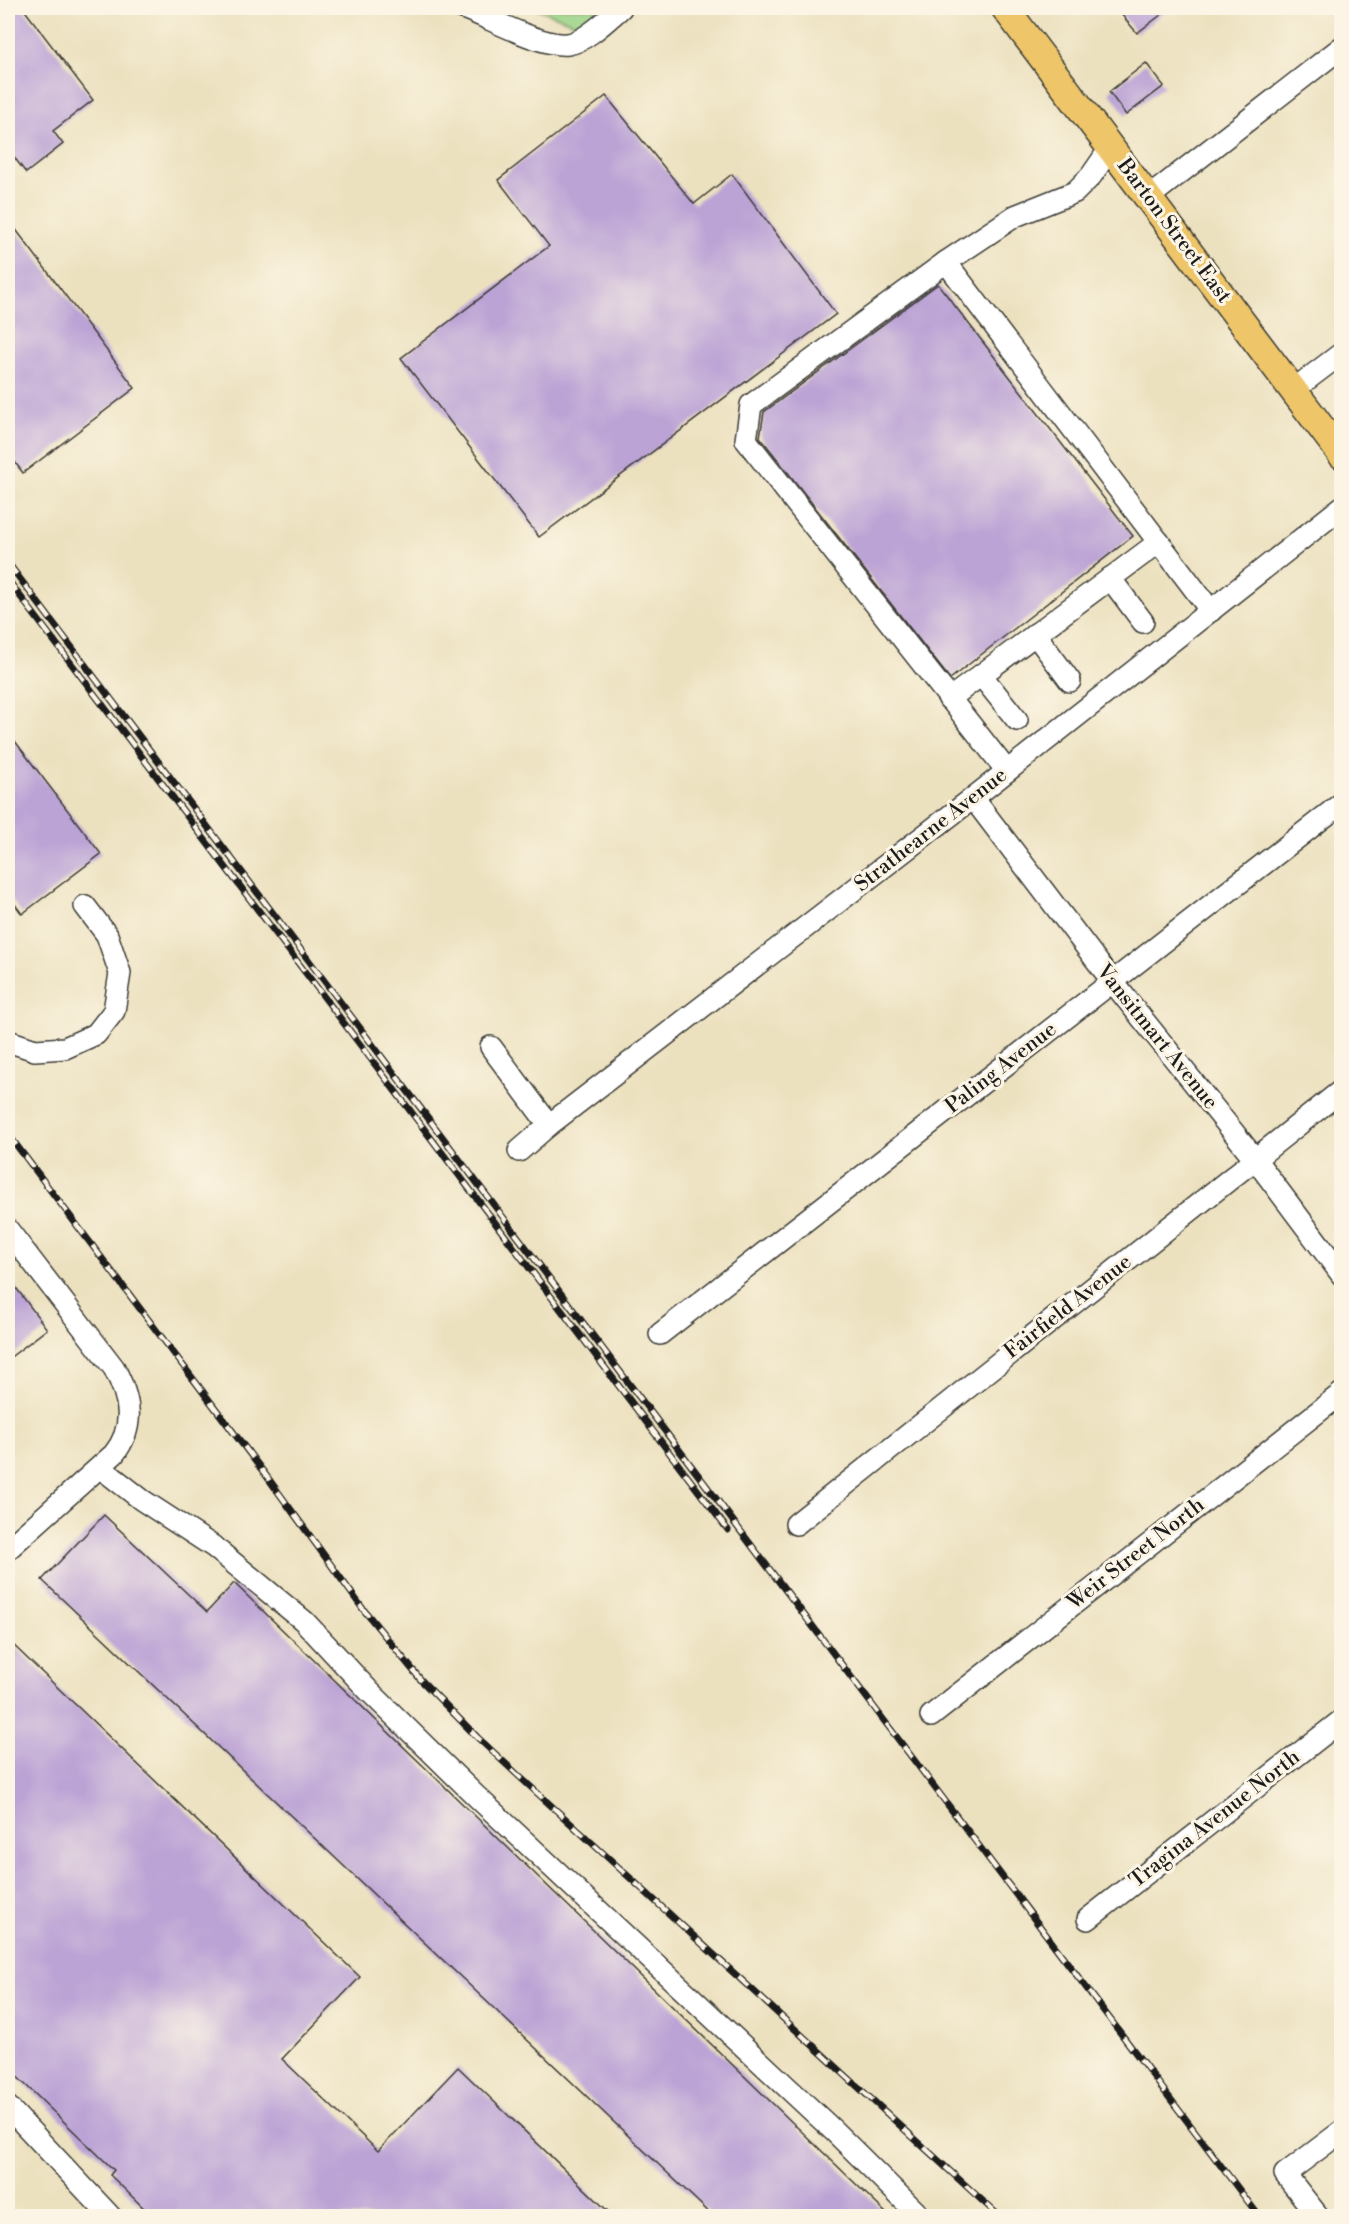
<svg xmlns="http://www.w3.org/2000/svg" width="1349" height="2224" font-family="'Libre Bodoni',serif">
<style>
.green{fill:#9ad386;stroke:#5b7851;stroke-width:1.5}
.building{fill:#bba3d5}
.lines{fill:none;stroke-linecap:round;stroke-linejoin:round}
.minor-casing{stroke:#3b3a34;stroke-width:24}
.major-casing{stroke:#3b3a34;stroke-width:30}
.minor{stroke:#fff;stroke-width:21}
.major{stroke:#eec569;stroke-width:27}
.rail-casing{stroke:#1c1c1c;stroke-width:7}
.rail{stroke:#fcf5e5;stroke-width:4.5;stroke-dasharray:14;stroke-linecap:butt}
.labels{text-anchor:middle;dominant-baseline:central;stroke-width:6;stroke-linejoin:round;paint-order:stroke}
.street-label{font-size:21px;fill:#1c1c1c;stroke:#fcf5e5}
</style>
<rect width="100%" height="100%" fill="#fcf5e5"/>
<filter id="ink" filterUnits="userSpaceOnUse"><feTurbulence type="fractalNoise" baseFrequency=".0167" numOctaves="2"/><feDisplacementMap in="SourceGraphic" scale="12" xChannelSelector="R" yChannelSelector="G"/><feConvolveMatrix kernelMatrix="1 2 1 2 8 2 1 2 1" color-interpolation-filters="sRGB"/></filter>
<filter id="wash" filterUnits="userSpaceOnUse"><feTurbulence type="fractalNoise" baseFrequency=".008" numOctaves="4" result="noise"/><feDisplacementMap in="SourceGraphic" scale="24" xChannelSelector="R" yChannelSelector="G"/><feGaussianBlur stdDeviation="1.35" result="paint"/><feColorMatrix in="noise" values="0 0 0 0 0 0 0 0 0 0 0 0 0 0 0 0 0 1.4 0 .05"/><feComposite in="paint" operator="in"/></filter>
<g filter="url(#wash)">
<rect width="100%" height="100%" fill="#ece1bf"/>
<!-- green -->
<path class="green" d="M535,8H601L579,25Z"/>
<g id="blocks">
<!-- building -->
<g class="building">
<path d="M8,8H23L93,100L53,131L63,144L26,173L8,149Z"/>
<path d="M1116,8H1170L1137,33Z"/>
<path d="M1146,63L1164,86L1126,115L1109,92Z"/>
<path d="M606,96L694,204L732,174L836,314L539,537L401,358L549,246L498,180Z"/>
<path d="M8,219L135,388L23,473L8,453Z"/>
<path d="M938,284L1133,536L950,679L760,437L764,412Z"/>
<path d="M8,732L101,854L22,914L8,895Z"/>
<path d="M8,1277L47,1329L8,1359Z"/>
<path d="M104,1515L207,1612L234,1583L890,2217H714L42,1580Z"/>
<path d="M8,1640L360,1977L282,2059L378,2151L458,2067L614,2217H153L110,2175L114,2170L8,2068Z"/>
</g>
</g>
</g>
<g filter="url(#ink)">
<use href="#blocks" fill-opacity="0" stroke="#3b3a34" stroke-width="1.5"/>
<g class="lines">
<!-- minor casing -->
<g class="minor-casing">
<g id="minor">
<path d="M463,8C490,18 541,47 568,44C585,42 609,18 621,8"/>
<path d="M1111,147L1091,176L1075,192L1015,216L946,262L1211,611"/>
<path d="M1149,197L1342,47"/>
<path d="M946,262L751,405L746,440L1007,771"/>
<path d="M1293,390L1342,353"/>
<path d="M1110,578L1143,622"/>
<path d="M1035,634L1070,681"/>
<path d="M981,675L1017,720"/>
<path d="M949,699L1159,542"/>
<path d="M973,798L1112,981L1255,1159L1342,1275"/>
<path d="M8,1041L35,1050L65,1048L96,1034L114,1011L120,973L107,935L85,906"/>
<path d="M491,1047L549,1125"/>
<path d="M519,1151L549,1125L973,798L1342,507"/>
<path d="M8,1230L114,1368C130,1398 136,1426 114,1454L8,1549"/>
<path d="M660,1334L1342,803"/>
<path d="M101,1468L142,1500L214,1547L304,1621L369,1691L476,1796L835,2132L920,2216"/>
<path d="M796,1524L1342,1090"/>
<path d="M931,1716L1342,1393"/>
<path d="M1088,1919L1342,1720"/>
<path d="M8,2107L110,2216"/>
<path d="M1318,2216L1285,2174L1342,2131"/>
</g>
</g>
<!-- major casing -->
<g class="major-casing">
<path id="major" d="M1005,8L1342,455"/>
</g>
<!-- minor -->
<use href="#minor" class="minor"/>
<!-- major -->
<use href="#major" class="major"/>
<!-- rail casing -->
<g class="rail-casing">
<g id="rail">
<path d="M8,563L1259,2216"/>
<path d="M8,580L728,1530"/>
<path d="M8,1134L268,1478L363,1609L421,1680L478,1738L521,1778L999,2216"/>
</g>
</g>
<!-- rail -->
<use href="#rail" class="rail"/>
</g>
</g>
<g class="labels">
<!-- street labels -->
<g class="street-label">
<text transform="translate(1174 231) rotate(53)">Barton Street East</text>
<text transform="translate(931 830) rotate(-38)">Strathearne Avenue</text>
<text transform="translate(1157 1037) rotate(51)">Vansitmart Avenue</text>
<text transform="translate(1001 1068) rotate(-38)">Paling Avenue</text>
<text transform="translate(1068 1307) rotate(-38)">Fairfield Avenue</text>
<text transform="translate(1136 1554) rotate(-38)">Weir Street North</text>
<text transform="translate(1215 1819) rotate(-38)">Tragina Avenue North</text>
</g>
</g>
<!-- margin -->
<rect width="1349" height="2224" fill="none" stroke="#fcf5e5" stroke-width="30"/>
</svg>
